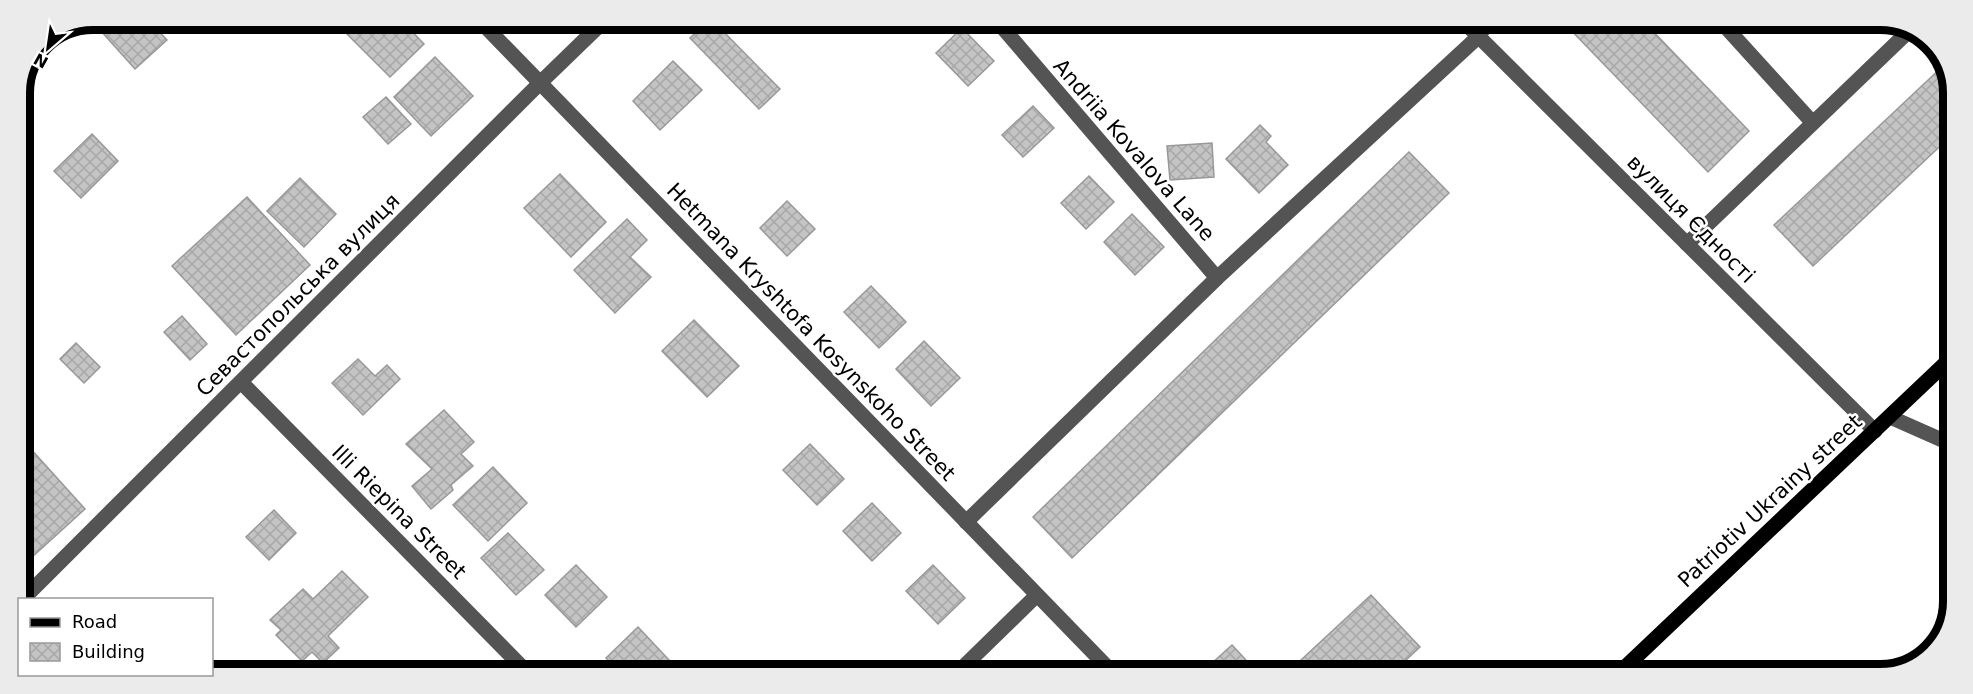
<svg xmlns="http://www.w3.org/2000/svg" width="1973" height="694" font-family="'DejaVu Sans',sans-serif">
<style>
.building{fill:url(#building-cross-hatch);stroke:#989898;stroke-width:1.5}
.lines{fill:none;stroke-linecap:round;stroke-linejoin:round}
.minor{stroke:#545454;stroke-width:15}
.major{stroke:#000;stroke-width:15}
.labels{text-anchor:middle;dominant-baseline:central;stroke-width:5;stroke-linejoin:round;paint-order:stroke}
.street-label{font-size:21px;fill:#000;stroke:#fff}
.rim{fill:none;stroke:#000;stroke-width:8}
</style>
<defs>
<pattern id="building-cross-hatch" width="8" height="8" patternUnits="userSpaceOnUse" patternTransform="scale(1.5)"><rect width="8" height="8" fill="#c4c4c4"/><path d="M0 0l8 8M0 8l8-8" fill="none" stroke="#a7a7a7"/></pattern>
</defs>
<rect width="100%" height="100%" fill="#fff"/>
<!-- building -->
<g class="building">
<path d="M91,20H148L167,40L135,69Z"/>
<path d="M357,20H401L424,44L390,77L345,32Z"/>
<path d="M708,21H713L780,89L759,109L690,38Z"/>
<path d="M1564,23H1645L1749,131L1708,172Z"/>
<path d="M962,28L994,61L968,86L936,53Z"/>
<path d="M435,57L473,96L431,136L394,97Z"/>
<path d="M673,61L702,90L660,130L633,101Z"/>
<path d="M1944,65L1953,88V134L1813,266L1774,225Z"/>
<path d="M386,97L411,124L388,144L363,117Z"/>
<path d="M1033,106L1054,128L1023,157L1002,135Z"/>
<path d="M1260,125L1271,136L1266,142L1288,165L1259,193L1226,159Z"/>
<path d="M92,134L118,161L81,198L54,171Z"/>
<path d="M1212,143L1214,177L1170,180L1167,146Z"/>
<path d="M1409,152L1449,193L1072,558L1033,517Z"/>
<path d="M560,174L606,222L571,257L524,208Z"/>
<path d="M1089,176L1114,202L1086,229L1061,203Z"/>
<path d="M300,178L336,214L304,247L267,211Z"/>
<path d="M247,197L310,265L236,335L172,266Z"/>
<path d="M787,201L815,229L787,256L760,228Z"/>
<path d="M1132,214L1164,247L1135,275L1104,242Z"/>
<path d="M627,219L647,240L630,257L651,277L615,313L574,270Z"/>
<path d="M871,286L906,322L879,348L844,312Z"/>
<path d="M182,316L207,344L190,360L164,332Z"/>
<path d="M694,320L739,366L707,397L662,351Z"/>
<path d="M924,341L960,378L931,406L896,369Z"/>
<path d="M76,343L100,367L84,383L60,359Z"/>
<path d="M358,359L375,376L387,365L400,379L363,415L332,383Z"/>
<path d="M444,410L474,442L461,454L473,466L451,485L453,490L431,509L412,486L432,469L406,444Z"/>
<path d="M20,437L85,509L20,568Z"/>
<path d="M810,444L844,479L817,505L783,470Z"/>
<path d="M493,467L527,503L488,541L453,505Z"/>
<path d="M872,503L901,533L872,561L843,531Z"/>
<path d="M274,510L296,533L269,560L246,537Z"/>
<path d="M508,533L544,570L516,595L481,558Z"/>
<path d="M576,565L607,597L576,627L545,595Z"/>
<path d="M933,565L965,598L938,624L906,591Z"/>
<path d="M342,571L368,597L328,636L339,648L323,663L312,652L302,661L276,635L281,630L270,620L303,589L313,599Z"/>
<path d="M1371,595L1420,647L1392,673H1287Z"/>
<path d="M638,627L669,660L657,672H620L606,658Z"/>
<path d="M1232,645L1258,673H1201Z"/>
</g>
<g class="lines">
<!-- minor -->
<g class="minor">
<path d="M479,20L1113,673"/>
<path d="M997,21L1217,278"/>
<path d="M1464,22L1875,431"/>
<path d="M1722,23L1812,122"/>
<path d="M1687,244L1911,29"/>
<path d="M241,382L527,672"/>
<path d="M1890,417L1951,444"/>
<path d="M966,522L1217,278L1478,37L1488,22"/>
<path d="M22,600L540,83L604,21"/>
<path d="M957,673L1037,595"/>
</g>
<!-- major -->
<path class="major" d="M1618,674L1951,358"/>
</g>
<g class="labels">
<!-- street labels -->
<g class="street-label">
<text transform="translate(1134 150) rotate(49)">Andriia Kovalova Lane</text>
<text transform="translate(1691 219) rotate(45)">вулиця Єдності</text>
<text transform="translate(298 295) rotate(-45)">Севастопольська вулиця</text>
<text transform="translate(811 332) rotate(46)">Hetmana Kryshtofa Kosynskoho Street</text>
<text transform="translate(1770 501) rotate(-43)">Patriotiv Ukrainy street</text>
<text transform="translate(399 512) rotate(45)">Illi Riepina Street</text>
</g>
</g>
<!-- crop -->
<path d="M0 0H1973V694H0ZM93 30H1880A63 63 0 0 1 1943 93V601A63 63 0 0 1 1880 664H93A63 63 0 0 1 30 601V93A63 63 0 0 1 93 30Z" fill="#ebebeb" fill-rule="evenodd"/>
<path class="rim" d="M93 30H1880A63 63 0 0 1 1943 93V601A63 63 0 0 1 1880 664H93A63 63 0 0 1 30 601V93A63 63 0 0 1 93 30Z"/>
<!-- legend -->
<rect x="18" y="598" width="195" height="78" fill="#ffffff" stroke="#999999" stroke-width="1.5"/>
<rect x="30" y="618" width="30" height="9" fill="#000000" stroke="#999999" stroke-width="1.5"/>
<text x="72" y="628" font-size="18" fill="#000000">Road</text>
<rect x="30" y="643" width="30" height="18" fill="url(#building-cross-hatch)" stroke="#999999" stroke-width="1.5"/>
<text x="72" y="658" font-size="18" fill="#000000">Building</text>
<!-- north arrow -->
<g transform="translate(48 48) rotate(209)" stroke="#ffffff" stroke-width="4.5" paint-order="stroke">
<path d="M0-4.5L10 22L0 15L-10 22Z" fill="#000000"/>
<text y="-9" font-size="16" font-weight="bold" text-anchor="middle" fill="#000000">N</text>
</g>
</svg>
